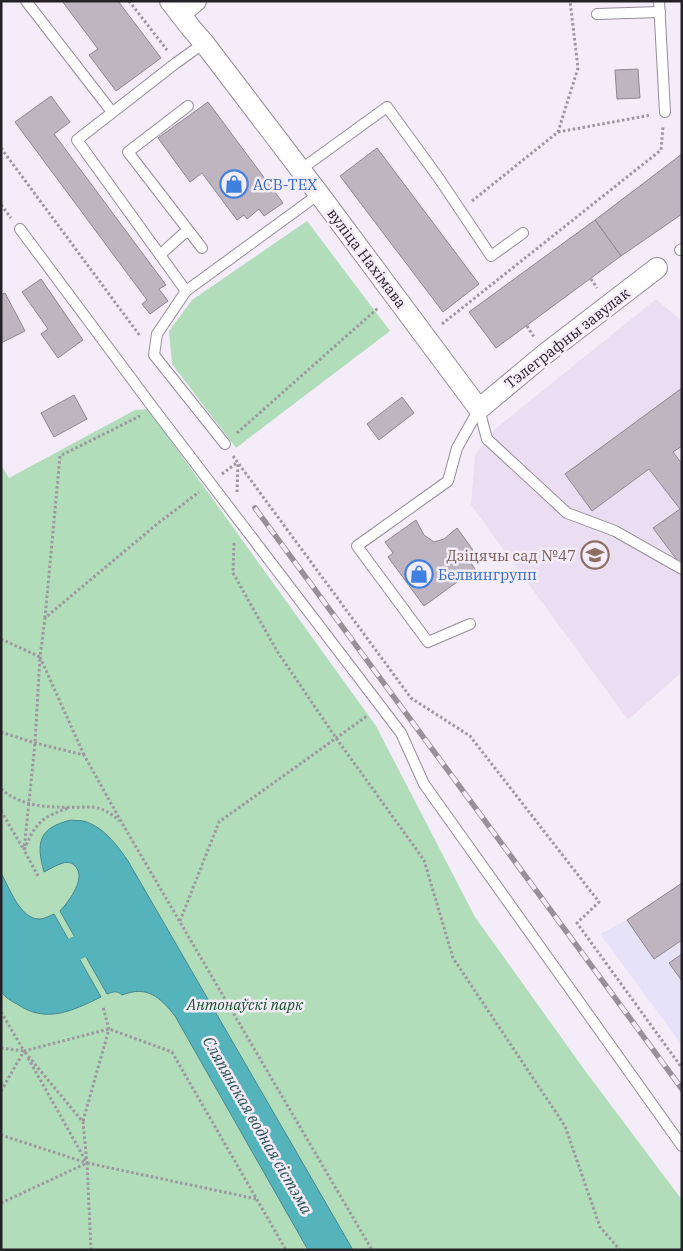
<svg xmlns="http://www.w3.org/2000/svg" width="683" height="1251" font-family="'IBM Plex Serif',serif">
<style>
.industrial{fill:#e6e2f8}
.built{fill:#ecdef2}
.green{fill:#b2ddba}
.water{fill:#55b3bc;stroke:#47888f}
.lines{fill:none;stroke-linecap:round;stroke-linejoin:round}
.canal{stroke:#55b3bc;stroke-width:24}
.building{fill:#beb5c1;stroke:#8e8692}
.lane-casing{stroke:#958d99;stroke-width:12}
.street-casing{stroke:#958d99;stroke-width:22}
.path{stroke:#9d96a0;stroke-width:3;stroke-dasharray:2.5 2.5;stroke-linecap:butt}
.lane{stroke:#fff;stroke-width:10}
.street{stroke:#fff;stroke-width:20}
.rail-casing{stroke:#969099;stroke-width:5.5}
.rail{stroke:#f5ecf9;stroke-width:4;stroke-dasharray:11;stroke-linecap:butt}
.labels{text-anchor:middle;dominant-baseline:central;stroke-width:5;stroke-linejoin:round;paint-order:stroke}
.shop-label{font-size:15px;fill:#366cbe;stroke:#f5ecf9;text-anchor:start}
.street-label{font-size:15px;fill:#252227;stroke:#f5ecf9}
.education-label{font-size:15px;fill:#785e54;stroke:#f5ecf9;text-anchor:end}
.park-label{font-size:15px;font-style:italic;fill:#125228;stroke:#f5ecf9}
.water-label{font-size:16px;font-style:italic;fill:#265155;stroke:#f5ecf9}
</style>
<rect width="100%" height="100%" fill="#f5ecf9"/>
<!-- industrial -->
<path class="industrial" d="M682,883V1045L600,934L627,920Z"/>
<!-- built -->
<path class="built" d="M656,299L682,321V672L628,720L471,505L475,455L495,429Z"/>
<!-- green -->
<g class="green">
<path d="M307,221L390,331L236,448L172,364L169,331L192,300Z"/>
<path d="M148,409L376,726L475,917L586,1072L682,1200V1250H1V465L9,478L135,410Z"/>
</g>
<!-- water -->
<g class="water">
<path d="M71,820C75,821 79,820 83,821C103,826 117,845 128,861L353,1250H308L175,1016C160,997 147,985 122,995C117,990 113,992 107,994L60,911C69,901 88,877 74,865C71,862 66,862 63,863C56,865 50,869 44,872C36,843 38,828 71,820Z"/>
<path d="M1,873C9,887 20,919 39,919C45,919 49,916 54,914L101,997C72,1011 46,1024 17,1004C11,1001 5,997 1,992Z"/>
</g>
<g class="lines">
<!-- canal -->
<path class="canal" d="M1,917C20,952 35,969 75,949C87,943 97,937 111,933"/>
</g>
<!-- building -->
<g class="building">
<path d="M62,1H118L161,58L116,91L89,55L98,49Z"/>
<path d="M638,69L640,98L617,99L615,70Z"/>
<path d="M51,96L70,122L54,134L166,285L159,289L168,301L150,314L142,304L147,300L15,122Z"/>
<path d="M208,102L283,203L264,216L259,209L247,219L244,215L237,220L202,173L190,182L158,138Z"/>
<path d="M377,148L479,284L443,312L340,176Z"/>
<path d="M682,154V214L621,256L595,220Z"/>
<path d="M595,220L621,256L496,348L469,312Z"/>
<path d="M41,279L83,340L58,358L41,334L48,329L22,292Z"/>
<path d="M5,293L25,331L1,343V295Z"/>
<path d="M682,388V446L673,452L682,464V562L680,564L653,528L680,509L649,469L592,511L565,474Z"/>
<path d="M74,395L87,419L54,437L41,413Z"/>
<path d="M402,397L414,413L379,440L367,424Z"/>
<path d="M416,520L424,535L434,542L444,539L457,528L473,550L466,556L475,569L424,606L388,557L393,553L385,542Z"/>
<path d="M682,883V940L654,959L627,920Z"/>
<path d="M682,954V981L669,963Z"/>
</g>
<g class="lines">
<!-- lane casing -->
<g class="lane-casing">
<g id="lane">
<path d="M26,1L112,112"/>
<path d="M659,1L665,112"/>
<path d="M597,14L660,12"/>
<path d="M204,43L176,63L77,140L186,291L319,194"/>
<path d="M188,106L128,152L202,248"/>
<path d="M300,170L387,107L438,177L491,256L523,233"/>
<path d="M20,229L154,409L401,733L424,784L682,1146"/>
<path d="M680,250L682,249"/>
<path d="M160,255L183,234L189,232"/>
<path d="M186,291L157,334L154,355L225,444"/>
<path d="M479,409L487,439L567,513L615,531L682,569"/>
<path d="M470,624L428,642L357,546L448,481L457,448L479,409"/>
</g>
</g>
<!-- street casing -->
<g class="street-casing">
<g id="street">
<path d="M170,1L191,28L204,43L319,194L479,409L545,354L657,268"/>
<path d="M180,14L196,1"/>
</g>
</g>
<!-- path -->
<g class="path">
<path d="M129,1L167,50"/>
<path d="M558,132L651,115"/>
<path d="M1,148L140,336"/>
<path d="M472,201L558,132L578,68L570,1"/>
<path d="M1,205L11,218"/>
<path d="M591,279L597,288"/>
<path d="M442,324L661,150L663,127"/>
<path d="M527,326L534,337"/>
<path d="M237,433L378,308"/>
<path d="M233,456L411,698L470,736L599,902L577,923L682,1068"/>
<path d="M222,474L238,462"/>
<path d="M237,492L238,463"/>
<path d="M234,543L233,573L277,651L336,738L424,860L453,958L565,1126L600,1227L620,1250"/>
<path d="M45,618L60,456L140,416"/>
<path d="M1,639L40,657L35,743L24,850"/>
<path d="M1,732L35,743L84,755L122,823L372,1250"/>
<path d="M84,755L40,657L45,618L157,524L199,492"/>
<path d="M1,789C27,811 61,807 93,807C104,809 111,813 119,821"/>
<path d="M1,811L24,850"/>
<path d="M38,876L24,850C35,824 41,817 69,808"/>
<path d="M180,921L219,822L367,716"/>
<path d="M1,1012L24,1051L109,1029L172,1052L286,1250"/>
<path d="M1,1048L24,1051L83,1122L87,1163L1,1135"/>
<path d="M28,1058L87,1163L91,1250"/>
<path d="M1,1091L24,1051"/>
<path d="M83,1121L109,1029L103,1007"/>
<path d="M1,1203L87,1163L257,1199"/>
</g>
<!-- lane -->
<use href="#lane" class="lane"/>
<!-- street -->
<use href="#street" class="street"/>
<!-- rail casing -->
<g class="rail-casing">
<path id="rail" d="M255,508L682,1089"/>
</g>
<!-- rail -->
<use href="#rail" class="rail"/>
</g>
<!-- icons -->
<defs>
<g id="shop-ring" transform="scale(1.4375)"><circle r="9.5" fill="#f5ecf9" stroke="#3f7fe0" stroke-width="1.5"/><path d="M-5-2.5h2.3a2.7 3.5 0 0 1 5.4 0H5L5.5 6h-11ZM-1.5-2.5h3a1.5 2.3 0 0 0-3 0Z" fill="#3f7fe0"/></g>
<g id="school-ring" transform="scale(1.4375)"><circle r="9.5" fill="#f5ecf9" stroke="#8d6e63" stroke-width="1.5"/><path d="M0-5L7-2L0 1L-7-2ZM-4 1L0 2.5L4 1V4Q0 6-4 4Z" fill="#8d6e63"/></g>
</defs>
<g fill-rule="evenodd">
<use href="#shop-ring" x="234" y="184"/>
<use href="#school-ring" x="595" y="555"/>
<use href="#shop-ring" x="419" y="574"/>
</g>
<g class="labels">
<!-- shop labels -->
<g class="shop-label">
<text x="253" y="184">ACB-TEX</text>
<text x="438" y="574">Белвингрупп</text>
</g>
<!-- street labels -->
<g class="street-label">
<text transform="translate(367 258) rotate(53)">вуліца Нахімава</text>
<text transform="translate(567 338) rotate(-38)">Тэлеграфны завулак</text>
</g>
<!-- education labels -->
<g class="education-label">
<text x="576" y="555">Дзіцячы сад №47</text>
</g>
<!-- park labels -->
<g class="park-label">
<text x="245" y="1004">Антонаўскі парк</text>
</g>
<!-- water labels -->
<g class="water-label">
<text transform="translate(258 1125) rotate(60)">Сляпянская водная сістэма</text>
</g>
</g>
<!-- border -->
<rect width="683" height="1251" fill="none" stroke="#252227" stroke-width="5"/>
</svg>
